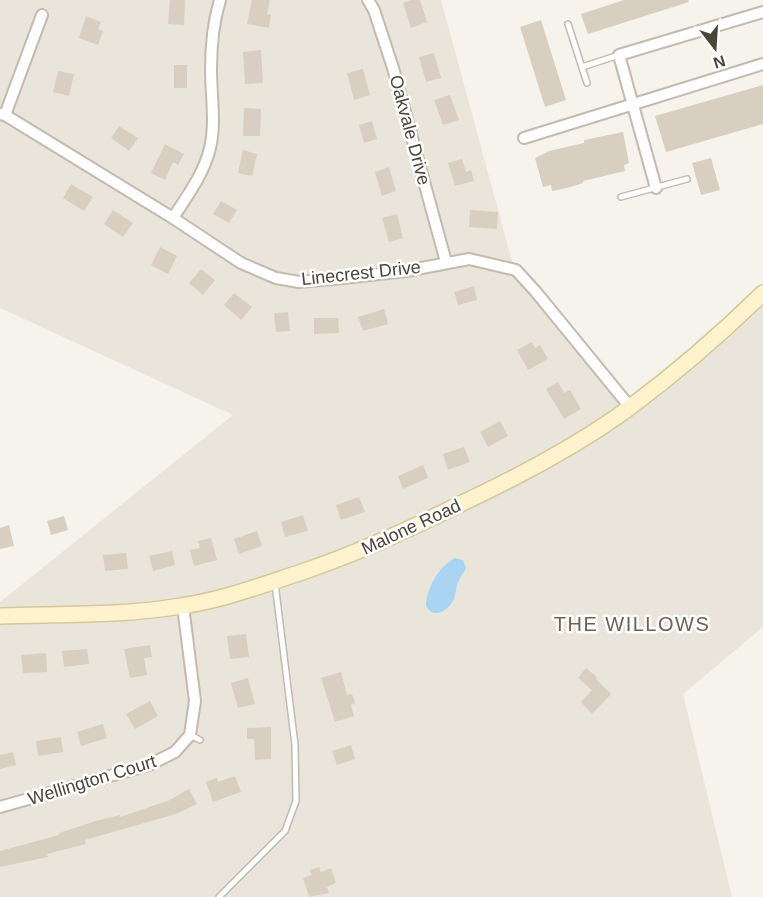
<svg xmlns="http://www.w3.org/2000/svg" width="763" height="897" font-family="Arial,sans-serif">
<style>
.residential{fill:#eae5da}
.water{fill:#a9d4f2}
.building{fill:#d8cfc1}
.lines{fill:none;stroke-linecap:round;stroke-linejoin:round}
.lane-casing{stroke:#c2bbae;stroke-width:8}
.street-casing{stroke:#c2bbae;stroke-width:14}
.secondary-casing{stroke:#d6c79b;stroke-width:18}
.lane{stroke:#fff;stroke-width:5}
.street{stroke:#fff;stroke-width:10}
.secondary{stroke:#fff3cd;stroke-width:15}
.labels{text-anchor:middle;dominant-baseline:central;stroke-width:5;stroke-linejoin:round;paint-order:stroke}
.street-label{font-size:18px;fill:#4b4439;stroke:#fff}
.neighbourhood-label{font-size:20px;letter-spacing:1.5px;fill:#6e6250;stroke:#fff}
</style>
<rect width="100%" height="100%" fill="#f6f3ec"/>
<!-- residential -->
<path class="residential" d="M0,0H441L512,261L630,407L431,524L634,406L763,291V627L683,694L732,897H0V602L233,415L0,308Z"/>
<!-- water -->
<path class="water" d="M455,558L463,560L466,568C464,572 461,576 459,580C456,586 456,593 454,599C448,611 434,620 426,606C426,589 439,566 455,558Z"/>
<!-- building -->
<g class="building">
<path d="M170,0H185L184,25L168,24Z"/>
<path d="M252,0H270L267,14L271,15L269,28L247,24Z"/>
<path d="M411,0H420L427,22L411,28L403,3Z"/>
<path d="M624,0H688L689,2L588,34L581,14Z"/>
<path d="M86,16L101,22L98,29L103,31L98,45L79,38Z"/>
<path d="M541,20L566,100L545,107L520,27Z"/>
<path d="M261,50L263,83L245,84L243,52Z"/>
<path d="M434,53L441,78L426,82L419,57Z"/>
<rect x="174" y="65" width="13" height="23"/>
<path d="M363,69L370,95L354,100L347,73Z"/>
<path d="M58,71L74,74L69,96L53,92Z"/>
<path d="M763,85V124L666,152L655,116Z"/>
<path d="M450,95L459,120L443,125L434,100Z"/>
<path d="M244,108L261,109L260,136H243Z"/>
<path d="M372,121L377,139L364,143L359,125Z"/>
<path d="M119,126L138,138L129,151L111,138Z"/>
<path d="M623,132L629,163L624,165L625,171L583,181V183L567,188L552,191L551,185L543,187L535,158L549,151L584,143V140Z"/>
<path d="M165,144L184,154L178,165L173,162L165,180L151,173Z"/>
<path d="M243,150L257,154L252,176L238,173Z"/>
<path d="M711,158L720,190L701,195L692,163Z"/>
<path d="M462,159L466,172L471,170L474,181L455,186L448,163Z"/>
<path d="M389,167L396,191L382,196L375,172Z"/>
<path d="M71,184L93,197L84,211L63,198Z"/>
<path d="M221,201L237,210L229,223L213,214Z"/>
<path d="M113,210L133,223L123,237L104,224Z"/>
<path d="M470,210L498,212L497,229L469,227Z"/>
<path d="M397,214L403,238L389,242L382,218Z"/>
<path d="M160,247L177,256L168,274L151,265Z"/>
<path d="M201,269L215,280L203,295L189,283Z"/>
<path d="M474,286L477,300L458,305L454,292Z"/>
<path d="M234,293L252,307L241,320L224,305Z"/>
<path d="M384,309L388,324L363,331L358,317Z"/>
<path d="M288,312L290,331L276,332L274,313Z"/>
<path d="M314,318H338L339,333L314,334Z"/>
<path d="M532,342L535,348L540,345L548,359L528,370L517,350Z"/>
<path d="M558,382L564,393L570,390L581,409L564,419L546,389Z"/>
<path d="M500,421L508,436L488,447L480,432Z"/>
<path d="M464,447L470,462L448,470L443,454Z"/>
<path d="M423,465L428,478L403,489L398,476Z"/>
<path d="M359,497L365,512L341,520L336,505Z"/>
<path d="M303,515L308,531L285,537L281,522Z"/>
<path d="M64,516L68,530L51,535L47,521Z"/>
<path d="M9,525L14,546L0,549V528Z"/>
<path d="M257,531L262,546L239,554L234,539Z"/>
<path d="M211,538L217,560L194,566L190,550L200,548L198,541Z"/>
<path d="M172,551L175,565L153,571L149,556Z"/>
<path d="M126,553L128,569L105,571L103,555Z"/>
<path d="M246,634L249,657L230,659L227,636Z"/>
<path d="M150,645L152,657L144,658L147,675L130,678L124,649Z"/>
<path d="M87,649L89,664L64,667L62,651Z"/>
<path d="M46,653L47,672L23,673L21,655Z"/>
<path d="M586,668L597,677L596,679L611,694L592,714L581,702L592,690L578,678Z"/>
<path d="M341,672L347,695L352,694L355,703L351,705L354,716L335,722L321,678Z"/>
<path d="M248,678L255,704L238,708L231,683Z"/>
<path d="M150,701L158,716L135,729L126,714Z"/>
<path d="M103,724L107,738L81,746L77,732Z"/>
<path d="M271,727V759L255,760L254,739H247V728Z"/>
<path d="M61,737L63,752L38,756L36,741Z"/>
<path d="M351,745L355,759L337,765L332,751Z"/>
<path d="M13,752L16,765L0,769V755Z"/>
<path d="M235,776L241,792L213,802L206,782L217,778L218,782Z"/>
<path d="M189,789L197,804L176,814L85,840L86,844L47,854L48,857L0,867V851L59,835V833L96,821L120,815V817L170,800Z"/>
<path d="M319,867L321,872L331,868L336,883L327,887L329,893L309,897L303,878L312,875L310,870Z"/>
</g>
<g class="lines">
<!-- lane casing -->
<g class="lane-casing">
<g id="lane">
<path d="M568,24L587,83"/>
<path d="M582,67L619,55"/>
<path d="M621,197L687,179"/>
<path d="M190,735L200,740"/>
<path d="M219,897L285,831L296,801L295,745L275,583"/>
</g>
</g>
<!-- street casing -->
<g class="street-casing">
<g id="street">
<path d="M368,0L374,10L393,68L446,262"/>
<path d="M0,114L5,115L173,218L241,263L276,278L299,282L343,278L406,271L469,259L516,270L536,292L630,407"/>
<path d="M5,115L42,15"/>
<path d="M524,138L763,64"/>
<path d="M656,188L619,55L763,12"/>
<path d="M173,218C187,196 204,174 210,148C216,123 211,95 211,69C211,45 213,23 220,0"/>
<path d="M0,807L149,765L175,752L190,735L195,701L183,606"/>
</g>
</g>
<!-- secondary casing -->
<g class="secondary-casing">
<path id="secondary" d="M0,616C60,614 122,616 181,606C223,600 262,585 302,572C355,554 406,531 456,506C516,478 576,447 629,408C676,373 721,334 763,293"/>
</g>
<!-- lane -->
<use href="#lane" class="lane"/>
<!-- street -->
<use href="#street" class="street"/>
<!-- secondary -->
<use href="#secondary" class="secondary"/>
</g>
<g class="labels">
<!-- street labels -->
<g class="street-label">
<text transform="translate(410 130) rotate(75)">Oakvale Drive</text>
<text transform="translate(361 273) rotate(-6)">Linecrest Drive</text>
<text transform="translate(411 527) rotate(-25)">Malone Road</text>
<text transform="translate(92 780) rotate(-17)">Wellington Court</text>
</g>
<!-- neighbourhood labels -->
<g class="neighbourhood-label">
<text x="632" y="624">THE WILLOWS</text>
</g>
</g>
<!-- north arrow -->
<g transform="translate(715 48) rotate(163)" stroke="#ffffff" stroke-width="4.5" paint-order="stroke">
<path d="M0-4.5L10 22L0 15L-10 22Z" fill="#4b4439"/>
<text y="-9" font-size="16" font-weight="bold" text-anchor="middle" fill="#4b4439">N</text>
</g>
</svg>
